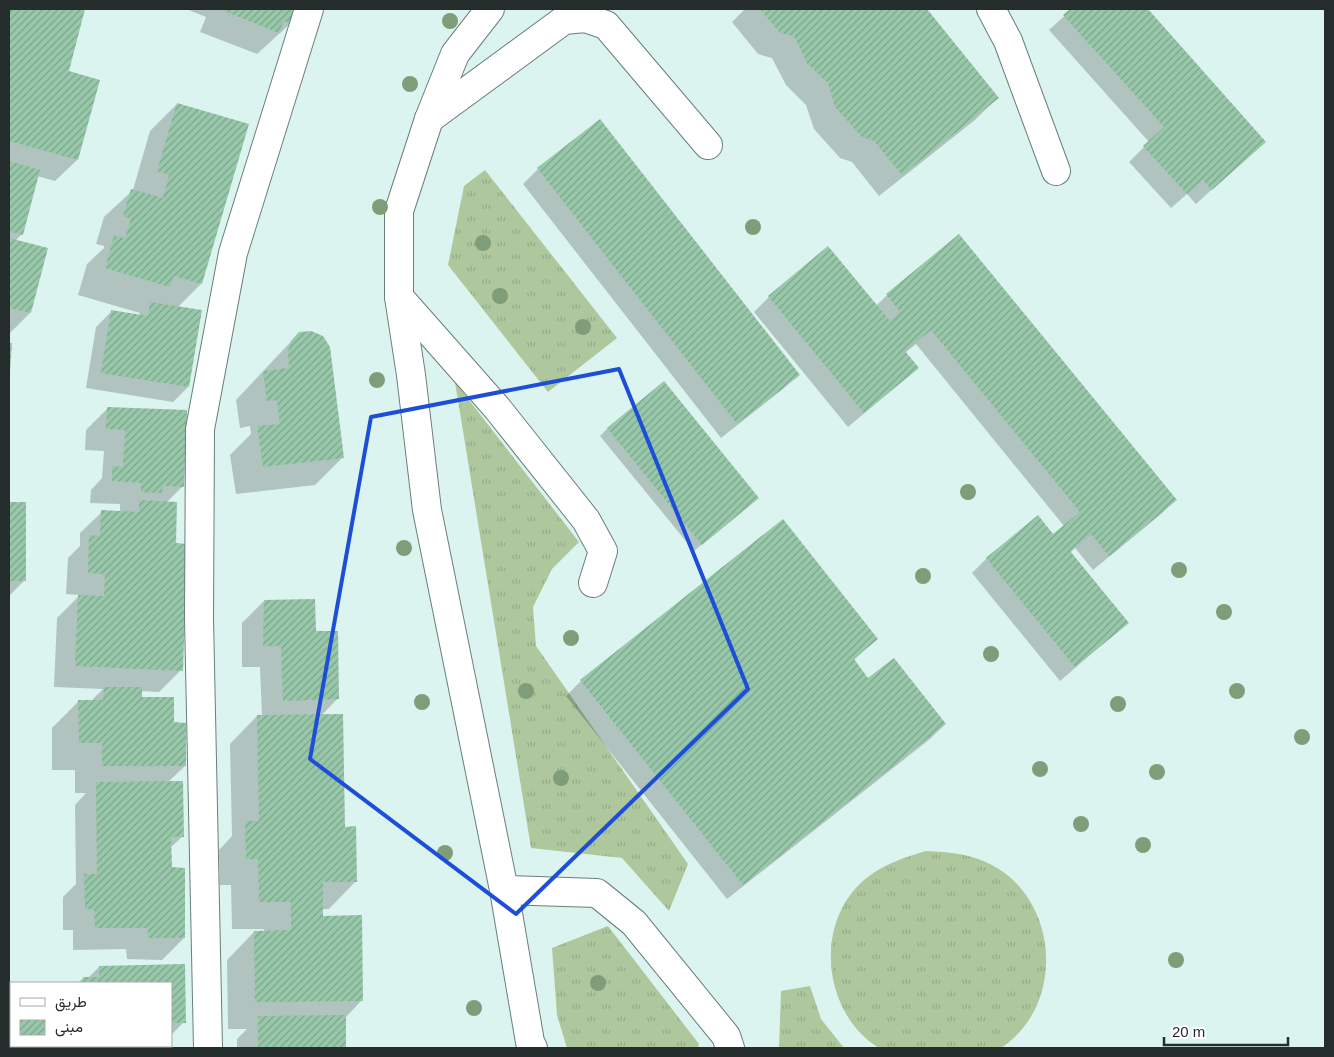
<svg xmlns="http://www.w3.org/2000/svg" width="1334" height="1057" font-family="Helvetica,Vazirmatn,sans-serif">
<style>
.grass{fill:url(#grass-tufts)}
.shadow{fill:#0003}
.building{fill:url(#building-hatch)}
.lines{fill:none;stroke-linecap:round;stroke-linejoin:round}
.minor-casing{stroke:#697f7a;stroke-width:30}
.minor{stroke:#fff;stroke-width:28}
.tree{fill:#809d79}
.marked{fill:none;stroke:#1d4ed8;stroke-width:4;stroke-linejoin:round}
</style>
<defs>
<pattern id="grass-tufts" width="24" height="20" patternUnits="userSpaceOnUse" patternTransform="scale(1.25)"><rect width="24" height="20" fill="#aec79d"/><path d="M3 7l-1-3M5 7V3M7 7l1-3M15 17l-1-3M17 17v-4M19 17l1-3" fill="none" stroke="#96ab87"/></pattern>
<pattern id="building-hatch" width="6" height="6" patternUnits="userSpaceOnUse" patternTransform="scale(1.25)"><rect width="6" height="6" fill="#98c8aa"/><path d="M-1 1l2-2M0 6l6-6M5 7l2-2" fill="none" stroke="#7ca38b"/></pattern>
</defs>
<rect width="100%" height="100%" fill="#dcf4ef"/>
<!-- grass -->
<g class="grass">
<path d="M485,170L617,338L548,392L448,265L464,186Z"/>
<path d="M455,382L579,542L552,569L533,607L536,646L688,864L669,911L622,858L531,848Z"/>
<path d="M926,851C950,852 971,854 992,865C1060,901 1065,1006 1001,1048H879C823,1014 813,924 864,880C883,864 903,858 926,851Z"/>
<path d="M608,926L699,1044L698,1048H567L557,1015L552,948Z"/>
<path d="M810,986L821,1019L844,1048H779L781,991Z"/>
</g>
<!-- shadow -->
<g class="shadow">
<path d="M9,9H84L67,72L77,160L55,181L37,176L22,234L15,241L46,249L30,313L9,334Z"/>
<path d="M186,9H297L291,23L257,54L200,32L206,17Z"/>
<path d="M745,9H925L997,98L975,120L879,196L852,162L840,158L814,129L806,105L786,85L772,58L758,54L732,22Z"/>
<path d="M1072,9H1146L1264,142L1196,204L1187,194L1171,208L1129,162L1149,142L1049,30Z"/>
<path d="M177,104L201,284L178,307L188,387L173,402L86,388L96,327L111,312L138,316L140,313L78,295L87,264L104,248V246L96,244L104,217L133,190L150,131Z"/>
<path d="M538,169L798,374L783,389L721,438L523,184Z"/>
<path d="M887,295L1175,500L1160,515L1093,570L1075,548L1070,553L1127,623L1060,681L972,573L987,558L1053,536L1064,526L916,344L905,353L918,368L848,427L754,312L769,297L876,306Z"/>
<path d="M299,333L343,457L315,485L236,494L230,455L251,434L250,426L240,428L236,400Z"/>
<path d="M108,408L183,486L167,502L174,544L181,670L159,692L141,691V699L173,724L185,766L168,782L183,836L170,848V869L184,938L162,960L127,959L126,949L73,950V930H63V897L76,884L75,805L86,793H75V770H52V728L79,701H91L103,689L54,687L57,618L80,595L66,594L68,558L80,546V533L102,512H120V504L90,503L91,490L102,478L104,451L85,450L86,430Z"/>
<path d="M608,428L758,498L694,551L600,436Z"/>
<path d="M9,503H25V580L9,596Z"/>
<path d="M264,601L315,632L338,698L321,716L356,881L329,909H322V917L362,1000L345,1018V1048H237V1039L247,1029H228L227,960L254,932H264V929H232L231,885H220L219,850L232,836L230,744L257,716H262L260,667H242V623Z"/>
<path d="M876,639L853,661L868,679L945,724L930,739L727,899L566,696L581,681Z"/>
<path d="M183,966L184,1022L171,1035V983H78L83,978H88L99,967Z"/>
<rect x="62" y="1046" width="98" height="2"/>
</g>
<!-- building -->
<g class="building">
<path d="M9,9H85L69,71L100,80L78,160L9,141Z"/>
<path d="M219,9H298L292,24L284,21L279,33Z"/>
<path d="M760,9H927L999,98L902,175L874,141L862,137L835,107L828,83L807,63L794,36L780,33Z"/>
<path d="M1070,9H1148L1266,142L1212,190L1203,180L1187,194L1143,146L1164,127L1063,15Z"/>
<path d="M177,103L249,124L202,284L174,276L170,287L105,268L114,236L125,238L131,219L123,216L131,189L163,198L169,175L157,171Z"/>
<path d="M600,119L800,375L737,424L537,168Z"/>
<path d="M9,161L40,170L23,235L9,231Z"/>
<path d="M959,234L1177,500L1109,556L1091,534L1070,551L1129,623L1075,667L986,558L1038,515L1053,534L1080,512L931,330L905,351L919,368L864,413L768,296L828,246L890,321L900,312L886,294Z"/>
<path d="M9,238L48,248L31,313L9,308Z"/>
<path d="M150,302L202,310L189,387L101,373L111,310L148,316Z"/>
<path d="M311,331L323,336L330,347L344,458L263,467L257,426L280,424L277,400L267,401L263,371L289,368L288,351L291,341L299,332Z"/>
<path d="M9,343H12L10,372H9Z"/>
<path d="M664,381L759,498L702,545L607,428Z"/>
<path d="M107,407L187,410L184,487L163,486L162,493L141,492V483L112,481V466L123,467L125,430L106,429Z"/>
<path d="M139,500L177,502L176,543L187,544L183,671L75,666L78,595L104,596L105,574L88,573L89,535L100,536L101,510L139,512Z"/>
<rect x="9" y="502" width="17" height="79"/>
<path d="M783,519L878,639L854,659L868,678L894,658L946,724L743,885L580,680Z"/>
<path d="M315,599L316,631H338L339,699L283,701L281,646H263L264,600Z"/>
<path d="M104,687H142V697H174V722L186,723V766H102V743H79L78,700H103Z"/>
<path d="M343,714L345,827L356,826L357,882H323V916L362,915L363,1001L255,1002L254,931L291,930V902H259L258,859H246L245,821H259L257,715Z"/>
<path d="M183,781L184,837H171L172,867L185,868V938H148V928H95L94,909H85L84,874H97L96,782Z"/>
<path d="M185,964L186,1023H171V983H83V977H99V966Z"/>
<path d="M346,1015V1048H258V1016Z"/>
<rect x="84" y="1046" width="77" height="2"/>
</g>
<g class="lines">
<!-- minor casing -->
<g class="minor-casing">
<g id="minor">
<path d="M490,9L455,54L429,119L399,211V297L411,375L427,510L504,890L530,1042L533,1048"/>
<path d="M991,9L1008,41L1056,171"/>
<path d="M429,119L564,20L585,18L606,25L708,145"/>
<path d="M399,297L497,408L586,520L603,551L593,583"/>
<path d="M504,890L597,893L634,923L726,1036L730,1048"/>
<path d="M208,1048L199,618L200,429L233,253L309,9"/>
</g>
</g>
<!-- minor -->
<use href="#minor" class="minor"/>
</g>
<!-- trees -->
<g class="tree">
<circle cx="450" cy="21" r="8"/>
<circle cx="410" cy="84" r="8"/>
<circle cx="380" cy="207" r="8"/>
<circle cx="753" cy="227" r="8"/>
<circle cx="483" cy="243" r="8"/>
<circle cx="500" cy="296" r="8"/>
<circle cx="583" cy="327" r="8"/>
<circle cx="377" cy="380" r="8"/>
<circle cx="968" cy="492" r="8"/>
<circle cx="404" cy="548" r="8"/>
<circle cx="1179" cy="570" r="8"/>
<circle cx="923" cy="576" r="8"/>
<circle cx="1224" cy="612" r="8"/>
<circle cx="571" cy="638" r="8"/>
<circle cx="991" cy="654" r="8"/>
<circle cx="526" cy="691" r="8"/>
<circle cx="1237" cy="691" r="8"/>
<circle cx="422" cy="702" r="8"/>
<circle cx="1118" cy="704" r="8"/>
<circle cx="1302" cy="737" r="8"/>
<circle cx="1040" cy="769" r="8"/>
<circle cx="1157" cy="772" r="8"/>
<circle cx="561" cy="778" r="8"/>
<circle cx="1081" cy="824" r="8"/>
<circle cx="1143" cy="845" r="8"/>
<circle cx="445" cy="853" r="8"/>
<circle cx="1176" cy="960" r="8"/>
<circle cx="598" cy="983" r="8"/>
<circle cx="474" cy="1008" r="8"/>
</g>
<!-- marked area -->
<path class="marked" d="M619,369L748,689L516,914L310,759L371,417Z"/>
<!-- border -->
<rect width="1334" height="1057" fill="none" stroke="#242d2b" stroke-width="20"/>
<!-- legend -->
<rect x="10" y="982" width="162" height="65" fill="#ffffff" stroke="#a7abaa"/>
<rect x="20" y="998" width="25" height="8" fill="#ffffff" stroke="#a7abaa"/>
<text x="55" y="1007" font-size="15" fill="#242d2b">طريق</text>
<rect x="20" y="1020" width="25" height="15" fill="url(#building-hatch)" stroke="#a7abaa"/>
<text x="55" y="1032" font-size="15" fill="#242d2b">مبنى</text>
<!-- scale -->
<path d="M1164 1037v8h124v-8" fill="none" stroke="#242d2b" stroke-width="2.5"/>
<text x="1172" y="1037" font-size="15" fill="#242d2b" stroke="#ffffff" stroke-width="4" paint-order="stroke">20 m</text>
</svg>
